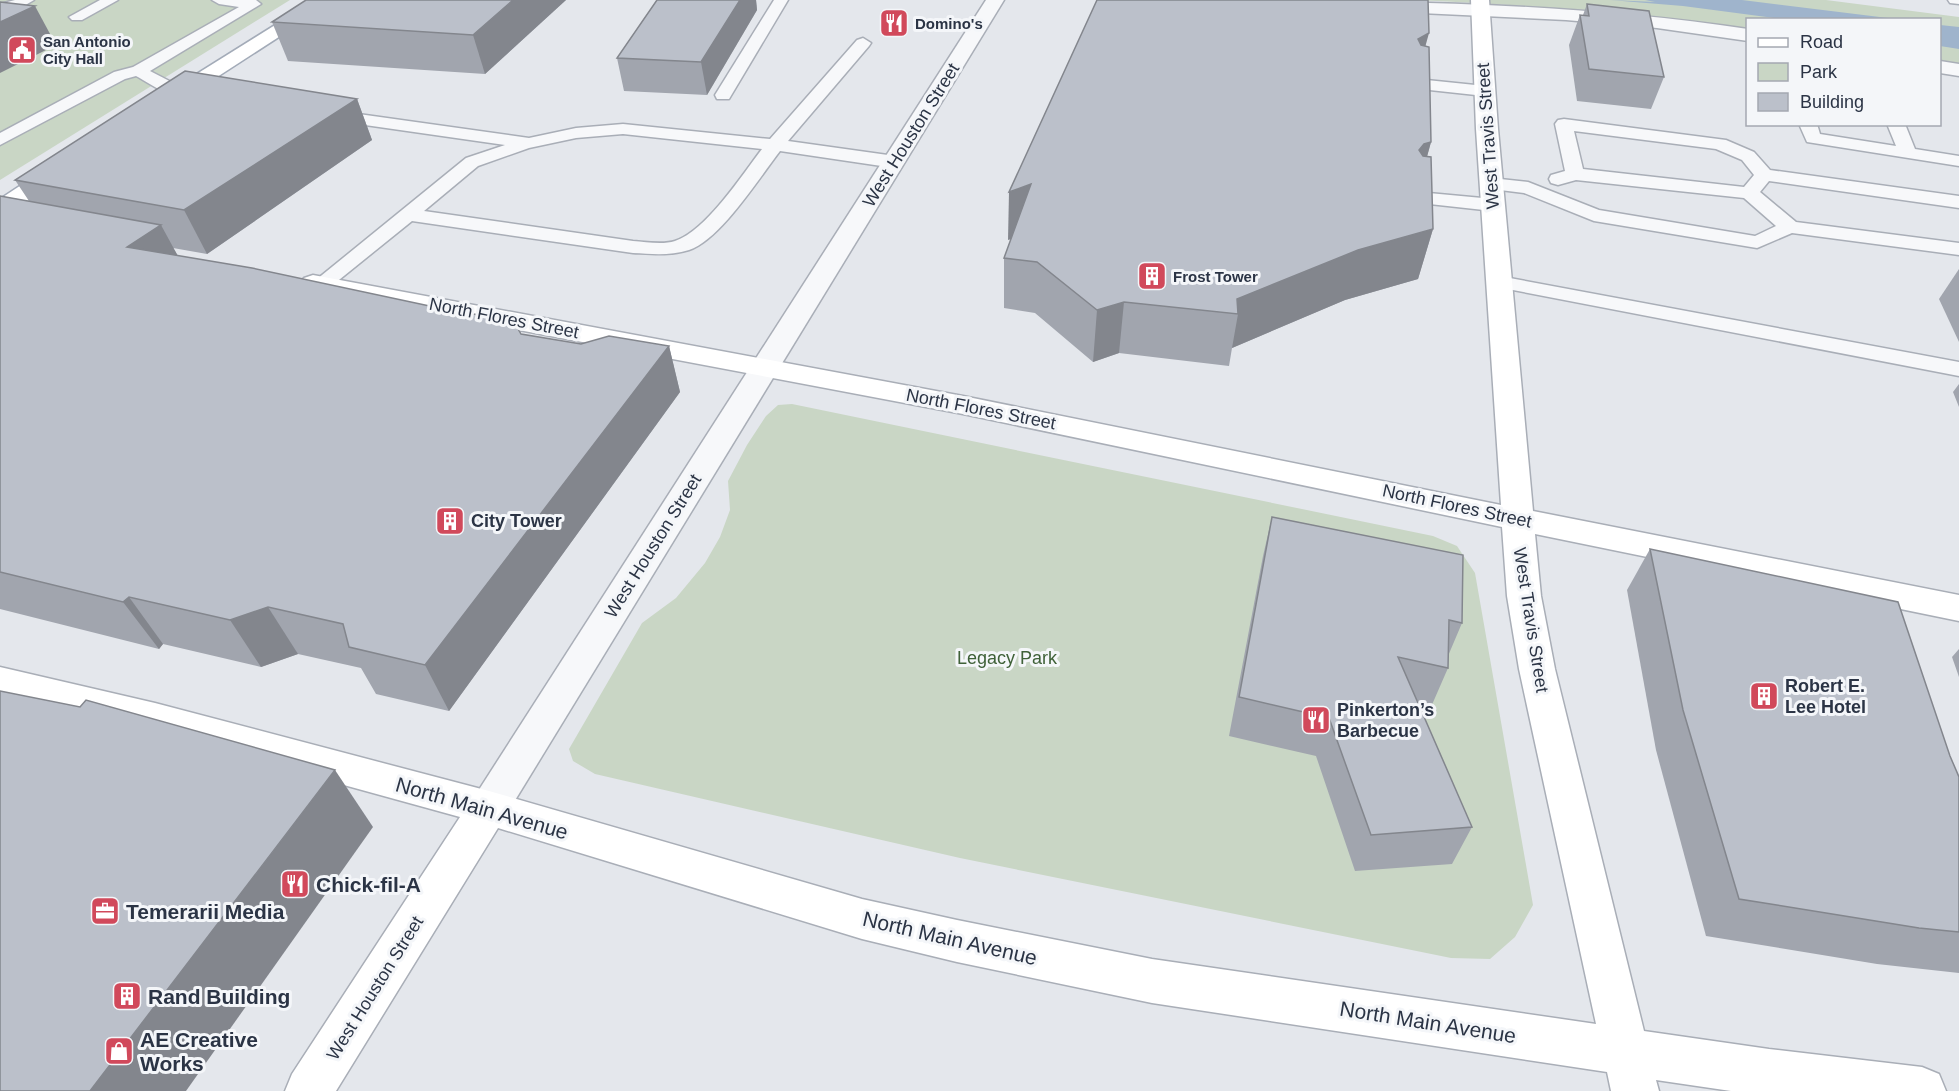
<svg xmlns="http://www.w3.org/2000/svg" width="1959" height="1091" font-family="Helvetica,sans-serif">
<style>
.green{fill:#c9d6c5}
.water{fill:#9fb4cc}
.lines{fill:none;stroke-linecap:round;stroke-linejoin:round}
.service-casing{stroke:#a9aeb7;stroke-width:3}
.minor-casing{stroke:#a9aeb7;stroke-width:3}
.tertiary-casing{stroke:#a9aeb7;stroke-width:3}
.secondary-casing{stroke:#a9aeb7;stroke-width:3}
.primary-casing{stroke:#a3abb8;stroke-width:3}
.service{fill:#f7f8fa;fill-rule:evenodd}
.minor{fill:#f7f8fa;fill-rule:evenodd}
.tertiary{fill:#f7f8fa;fill-rule:evenodd}
.secondary{fill:#fff;fill-rule:evenodd}
.primary{fill:#fff;fill-rule:evenodd}
.wall{fill:#a1a5ae}
.shaded-wall{fill:#83868d}
.building{fill:#bbc0ca;stroke:#83868d;stroke-width:1.5}
.labels{text-anchor:middle;dominant-baseline:central;stroke-width:6;stroke-linejoin:round;paint-order:stroke}
.far-poi-label{font-size:15px;font-weight:bold;fill:#2b3445;stroke:#f4f6f9;text-anchor:start}
.street-label{font-size:18px;fill:#2b3445;stroke:#f4f6f9}
.poi-label{font-size:18px;font-weight:bold;fill:#2b3445;stroke:#f4f6f9;text-anchor:start}
.park-label{font-size:18px;fill:#3f6138;stroke:#f4f6f9}
.near-street-label{font-size:21px;fill:#2b3445;stroke:#f4f6f9}
.near-poi-label{font-size:21px;font-weight:bold;fill:#2b3445;stroke:#f4f6f9;text-anchor:start}
</style>
<rect width="100%" height="100%" fill="#e4e7ec"/>
<!-- green -->
<g class="green">
<path d="M0,0H290L0,180Z"/>
<path d="M1414,0H1826L1959,17V64L1940,61V20H1748L1747,30C1637,12 1526,5 1414,0Z"/>
<path d="M792,404L1433,536L1457,546L1475,573L1533,905L1515,937L1490,959L1451,958L960,858L595,774L573,761L569,749L642,623L676,598L705,563L720,537L730,510L728,481L747,445L766,416L778,405Z"/>
</g>
<!-- water -->
<g class="water">
<path d="M1610,0L1655,2L1645,0H1742L1896,19H1782L1683,6Z"/>
<path d="M1940,25L1959,27V49L1940,46Z"/>
</g>
<g class="lines">
<!-- service casing -->
<g class="service-casing">
<g id="service">
<path d="M15,0H34L17,10L0,12V4Z"/>
<path d="M100,0H118L82,20H72L69,17Z"/>
<path d="M212,0H256L261,4L150,71L183,88L203,91L205,95L203,99C179,105 156,87 136,76L125,79L0,145V133L114,72L133,67L239,7L219,4Z"/>
<path d="M774,0H788L729,99H717L715,95Z"/>
<path d="M1948,0H1959V4L1950,3Z"/>
<path d="M863,38L871,43L869,46L788,141L895,156L901,158L904,162L901,166L895,168L780,151C759,178 720,240 689,250C670,256 652,254 633,253L412,221L329,288L322,290L315,288L311,284L466,158L505,145L330,120L324,119L321,115L324,111L330,110L529,138L576,128L623,124L770,139L857,40ZM623,134L762,149C742,175 706,231 675,241C663,245 646,242 633,241L424,211L478,166L529,148L576,138Z"/>
<path d="M1417,79L1485,86L1493,91L1485,96L1411,88L1409,84Z"/>
<path d="M1564,119L1726,140L1754,152L1770,170L1959,196V208L1769,181L1760,192L1796,222L1959,243V255L1792,233L1757,248L1594,221L1524,193L1484,188L1482,184L1484,180L1491,178L1528,182L1599,210L1755,236L1776,226L1744,198L1576,180L1558,185L1551,183L1549,179L1551,175L1565,171L1555,124L1558,120ZM1574,131L1716,149L1742,160L1754,175L1744,187L1583,169Z"/>
<path d="M1799,124H1817L1820,134L1896,146L1887,124H1905L1915,149L1959,156V166L1807,142Z"/>
<path d="M1418,192L1493,199L1500,201L1503,205L1500,209L1493,211L1411,202L1408,198L1411,194Z"/>
<path d="M1499,276L1959,362V376L1492,286L1488,282L1492,278Z"/>
</g>
</g>
<!-- minor casing -->
<g class="minor-casing">
<g id="minor">
<path d="M1384,2C1506,4 1627,11 1748,29V41L1657,28L1566,20L1378,11L1375,7L1378,3Z"/>
<path d="M1940,61L1959,64V76L1940,73Z"/>
</g>
</g>
<!-- tertiary casing -->
<g class="tertiary-casing">
<path id="tertiary" d="M986,0H1004L503,820L489,825L475,820L469,808L475,796Z"/>
</g>
<!-- secondary casing -->
<g class="secondary-casing">
<path id="secondary" d="M1471,0H1489L1498,129L1533,511L1959,595V621L1535,534L1541,596L1555,669L1644,1031L1769,1049L1922,1067L1939,1074L1946,1091H1731L1656,1080L1659,1091H1611L1607,1072L1152,1003L957,962L862,939L498,828L336,1091H285L292,1074L460,817L155,733L0,695V667L155,703L489,791L862,899L957,920L1152,959L1596,1024L1519,669L1507,596L1502,527L963,414L313,291L304,288L300,283L304,278L313,275L963,396L1501,505L1476,129Z"/>
</g>
<!-- primary casing -->
<g class="primary-casing">
<g id="primary">
<path d="M315,0H336L177,103L170,105L163,103L160,99L163,95Z"/>
<path d="M61,162L69,164L72,169L69,174L8,214L0,216V199L53,164Z"/>
</g>
</g>
<!-- service -->
<use href="#service" class="service"/>
<!-- minor -->
<use href="#minor" class="minor"/>
<!-- tertiary -->
<use href="#tertiary" class="tertiary"/>
<!-- secondary -->
<use href="#secondary" class="secondary"/>
<!-- primary -->
<use href="#primary" class="primary"/>
</g>
<!-- wall -->
<g class="wall">
<path d="M566,0L485,74L288,61L272,22Z"/>
<path d="M657,0H756L757,10L707,95L624,91L617,58Z"/>
<path d="M1587,4L1664,77L1651,109L1577,101L1569,45L1580,15H1583Z"/>
<path d="M1425,46L1431,142L1427,156L1433,229L1418,279L1345,300L1232,348L1229,366L1119,353L1093,362L1035,313L1004,308V258L1011,239L1008,240Z"/>
<path d="M357,99L372,140L207,254L173,248L178,256L521,334L581,344L669,346L680,392L449,711L376,694L361,668L298,654L261,667L163,644L159,649L0,609V196L29,201L15,180Z"/>
<path d="M1959,269V342L1939,299Z"/>
<path d="M1959,384V407L1953,392Z"/>
<path d="M1272,517L1462,623L1448,656V668L1431,707L1418,704L1472,827L1452,864L1355,871L1316,756L1229,736L1263,556Z"/>
<path d="M1650,549L1950,756L1959,777V973L1877,964L1706,936L1656,750L1627,590Z"/>
<path d="M1959,649V677L1952,657Z"/>
</g>
<!-- shaded-wall -->
<g class="shaded-wall">
<path d="M513,0H566L485,74L473,35Z"/>
<path d="M740,0H756L757,10L707,95L701,62Z"/>
<path d="M35,6L56,45L0,73V22Z"/>
<path d="M1429,33L1417,77L1418,39Z"/>
<path d="M357,99L372,140L207,254L184,210Z"/>
<path d="M1431,142L1418,190L1419,150L1424,144Z"/>
<path d="M1031,184L1029,233L1008,240L1009,192Z"/>
<path d="M161,225L185,269L127,247Z"/>
<path d="M1433,229L1418,279L1345,300L1232,348L1238,314L1237,299L1358,250Z"/>
<path d="M1124,302L1119,353L1093,362L1097,310Z"/>
<path d="M669,346L680,392L449,711L425,665Z"/>
<path d="M129,597L163,644L159,649L123,602Z"/>
<path d="M268,607L298,654L261,667L230,620Z"/>
<path d="M335,770L373,827L186,1091H90Z"/>
</g>
<!-- building -->
<g class="building">
<path d="M306,0H513L473,35L272,22Z"/>
<path d="M657,0H740L701,62L617,58Z"/>
<path d="M1097,0H1428L1429,33L1418,39L1421,45L1429,47L1431,142L1424,144L1419,150L1423,156L1431,157L1433,229L1358,250L1237,299L1238,314L1124,302L1097,310L1037,262L1004,258L1031,184L1009,192Z"/>
<path d="M0,2L35,6L0,22Z"/>
<path d="M1587,4L1649,11L1664,77L1589,69L1580,15L1589,16Z"/>
<path d="M185,71L357,99L184,210L15,180Z"/>
<path d="M0,196L161,225L127,247L252,268L453,311L513,320L521,334L581,344L609,336L669,346L425,665L349,647L343,624L268,607L230,620L129,597L123,602L0,572Z"/>
<path d="M1272,517L1463,555L1462,623L1449,620L1448,668L1398,657L1472,827L1371,835L1329,718L1239,697Z"/>
<path d="M1650,549L1898,602L1950,756L1959,777V932L1919,928L1739,899L1683,710Z"/>
<path d="M0,691L80,707L86,700L335,770L90,1091H0Z"/>
</g>
<!-- icons -->
<defs>
<g id="restaurant-square" transform="scale(1.5)"><rect x="-9" y="-9" width="18" height="18" rx="4" fill="#d1495b" stroke="#f4f6f9"/><path d="M-5-6h1v4h1v-4h1v4h1v-4h1v5L-1.5 .5V6h-2V.5L-5-1ZM5-6V6H3V1.5H1.5Q1.5-4 5-6Z" fill="#fff"/></g>
<g id="civic-square" transform="scale(1.5)"><rect x="-9" y="-9" width="18" height="18" rx="4" fill="#d1495b" stroke="#f4f6f9"/><path d="M-.6-6.5H3V-4.5H.6V-3L4-1V1h2V6H-6V1h2V-1L-.6-3ZM-1.2 2.5V6h2.4V2.5Z" fill="#fff"/></g>
<g id="building-square" transform="scale(1.5)"><rect x="-9" y="-9" width="18" height="18" rx="4" fill="#d1495b" stroke="#f4f6f9"/><path d="M-4-6H4V6H1V3H-1V6H-4ZM-2.5-4.3h1.7v1.8h-1.7ZM.8-4.3h1.7v1.8H.8ZM-2.5-1h1.7V.8h-1.7ZM.8-1h1.7V.8H.8Z" fill="#fff"/></g>
<g id="office-square" transform="scale(1.5)"><rect x="-9" y="-9" width="18" height="18" rx="4" fill="#d1495b" stroke="#f4f6f9"/><path d="M-6-3h4V-5.5h4V-3h4V5H-6ZM-1-4.5V-3h2v-1.5ZM-6 0V1H6V0Z" fill="#fff"/></g>
<g id="shop-square" transform="scale(1.5)"><rect x="-9" y="-9" width="18" height="18" rx="4" fill="#d1495b" stroke="#f4f6f9"/><path d="M-5-2.5h2.3a2.7 3.5 0 0 1 5.4 0H5L5.5 6h-11ZM-1.5-2.5h3a1.5 2.3 0 0 0-3 0Z" fill="#fff"/></g>
</defs>
<g fill-rule="evenodd">
<use href="#restaurant-square" x="894" y="23"/>
<use href="#civic-square" x="22" y="50"/>
<use href="#building-square" x="1152" y="276"/>
<use href="#building-square" x="450" y="521"/>
<use href="#building-square" x="1764" y="696"/>
<use href="#restaurant-square" x="1316" y="720"/>
<use href="#restaurant-square" x="295" y="884"/>
<use href="#office-square" x="105" y="911"/>
<use href="#building-square" x="127" y="996"/>
<use href="#shop-square" x="119" y="1051"/>
</g>
<g class="labels">
<!-- far-poi labels -->
<g class="far-poi-label">
<text x="915" y="23">Domino's</text>
<text x="43" y="41">San Antonio<tspan x="43" dy="17">City Hall</tspan></text>
<text x="1173" y="276">Frost Tower</text>
</g>
<!-- street labels -->
<g class="street-label">
<text transform="translate(911 135) rotate(-58)">West Houston Street</text>
<text transform="translate(1488 136) rotate(-94)">West Travis Street</text>
<text transform="translate(504 318) rotate(11)">North Flores Street</text>
<text transform="translate(981 409) rotate(11)">North Flores Street</text>
<text transform="translate(1457 506) rotate(12)">North Flores Street</text>
<text transform="translate(653 546) rotate(-58)">West Houston Street</text>
<text transform="translate(1531 620) rotate(81)">West Travis Street</text>
<text transform="translate(375 988) rotate(-58)">West Houston Street</text>
</g>
<!-- poi labels -->
<g class="poi-label">
<text x="471" y="521">City Tower</text>
<text x="1785" y="686">Robert E.<tspan x="1785" dy="21">Lee Hotel</tspan></text>
<text x="1337" y="710">Pinkerton’s<tspan x="1337" dy="21">Barbecue</tspan></text>
</g>
<!-- park labels -->
<g class="park-label">
<text x="1007" y="658">Legacy Park</text>
</g>
<!-- near-street labels -->
<g class="near-street-label">
<text transform="translate(482 808) rotate(16)">North Main Avenue</text>
<text transform="translate(950 938) rotate(13)">North Main Avenue</text>
<text transform="translate(1428 1022) rotate(9)">North Main Avenue</text>
</g>
<!-- near-poi labels -->
<g class="near-poi-label">
<text x="316" y="884">Chick-fil-A</text>
<text x="126" y="911">Temerarii Media</text>
<text x="148" y="996">Rand Building</text>
<text x="140" y="1039">AE Creative<tspan x="140" dy="24">Works</tspan></text>
</g>
</g>
<!-- legend -->
<rect x="1746" y="18" width="195" height="108" fill="#f4f6f9" stroke="#a4a8b1" stroke-width="1.5"/>
<rect x="1758" y="38" width="30" height="9" fill="#ffffff" stroke="#a4a8b1" stroke-width="1.5"/>
<text x="1800" y="48" font-size="18" fill="#2b3445">Road</text>
<rect x="1758" y="63" width="30" height="18" fill="#c9d6c5" stroke="#a4a8b1" stroke-width="1.5"/>
<text x="1800" y="78" font-size="18" fill="#2b3445">Park</text>
<rect x="1758" y="93" width="30" height="18" fill="#bbc0ca" stroke="#a4a8b1" stroke-width="1.5"/>
<text x="1800" y="108" font-size="18" fill="#2b3445">Building</text>
</svg>
